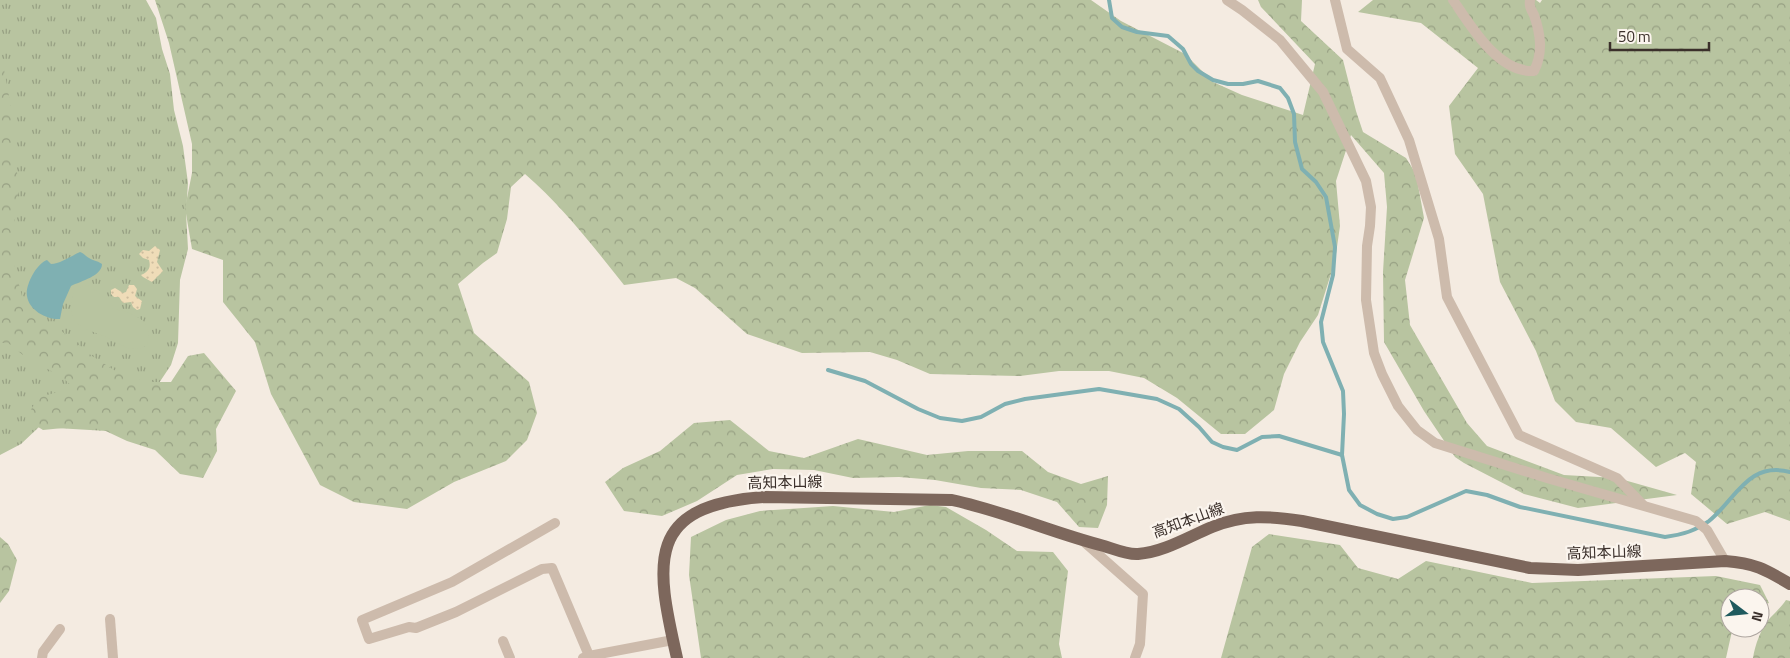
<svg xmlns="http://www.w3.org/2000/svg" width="1790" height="658" font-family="'Titillium Web','Noto Sans JP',sans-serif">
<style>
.grass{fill:url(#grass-tufts)}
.forest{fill:url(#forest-crowns)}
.sand{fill:url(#sand-dots)}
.park{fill:#b8c4a0}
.water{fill:#7fb0b2}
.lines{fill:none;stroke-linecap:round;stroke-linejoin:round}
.stream{stroke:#7fb0b2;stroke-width:4}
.minor{stroke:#cdbbac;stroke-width:10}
.primary{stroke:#7d675c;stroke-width:12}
.labels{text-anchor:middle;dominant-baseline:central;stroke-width:4.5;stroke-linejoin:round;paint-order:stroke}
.street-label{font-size:15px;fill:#3b302b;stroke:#fbf5ee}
</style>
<defs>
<pattern id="grass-tufts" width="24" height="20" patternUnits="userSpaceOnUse" patternTransform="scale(1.25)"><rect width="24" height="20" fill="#b8c4a0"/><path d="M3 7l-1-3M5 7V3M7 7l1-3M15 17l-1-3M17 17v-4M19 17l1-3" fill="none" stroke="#97a083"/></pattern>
<pattern id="forest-crowns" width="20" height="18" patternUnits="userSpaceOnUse" patternTransform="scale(1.25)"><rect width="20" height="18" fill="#b8c4a0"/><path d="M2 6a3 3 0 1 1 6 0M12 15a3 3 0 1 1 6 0" fill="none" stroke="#97a083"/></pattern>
<pattern id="sand-dots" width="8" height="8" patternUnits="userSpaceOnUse" patternTransform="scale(1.25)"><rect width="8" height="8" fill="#efdcb8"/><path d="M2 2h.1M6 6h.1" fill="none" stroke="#cebd9e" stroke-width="1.8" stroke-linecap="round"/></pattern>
</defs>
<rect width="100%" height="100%" fill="#f4ebe1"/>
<!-- grass -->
<path class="grass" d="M0,0H146L156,18L162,49L170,74L174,110L183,146L188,183L186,213L188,249L180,280L178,343L171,365L131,425L107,431L39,427L21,444L0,455Z"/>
<!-- forest -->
<g class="forest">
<path d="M155,0H1091L1121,21L1185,54L1213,82L1242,95L1303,115L1315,64L1261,7L1258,0H1302L1301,21L1343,60L1356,111L1363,132L1406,158L1416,174L1424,218L1405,280L1410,325L1467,423L1487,446L1564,475L1617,478L1677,495L1578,508L1524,494L1464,463L1455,457L1424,411L1384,342L1383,272L1387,207L1384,173L1351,135L1336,181L1340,226L1335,261L1318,315L1300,342L1284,374L1274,410L1245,434H1221L1177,398L1144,378L1109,371H1059L1020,376L930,374L897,360L870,352L802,353L747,334L695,288L676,278L624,285C593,246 562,206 525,174L511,187L507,219L497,253L483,263L458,284L474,333L529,382L537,413L527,440L506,461L454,482L407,509L354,502L320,485L271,394L255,342L223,302V260L192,249L185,208L192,173V144L169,43Z"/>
<path d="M1373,0H1536L1540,3L1542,0H1790V521L1765,512L1727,524L1691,494L1696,462L1685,453L1656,467L1611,428L1576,422L1555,401L1536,351L1500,282L1483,194L1455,154L1449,106L1478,68L1421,23L1358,12Z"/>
<path d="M0,48L14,123L13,153L19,182L16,214L9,246L23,300L37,315L64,333L92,356L122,375L148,382H171L188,356L204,353L236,391L216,429L217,451L203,478L180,474L155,450L127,441L93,425L43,430L25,419L39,397L74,388L61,376L28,359L8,343H0Z"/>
<path d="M730,420L769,451L804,458L858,439L927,455L968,451H1022L1048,472L1081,484L1108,476L1107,505L1098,528L1079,527L1057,502L1021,490L981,488L935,480L899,477L853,478L814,470L773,469L737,475L697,501L662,516L624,511L605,482L623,468L660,451L694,423Z"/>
<path d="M930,505L946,507L986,530L1017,551L1053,552L1068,571L1059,644L1062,658H701L689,575L691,537L726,520L760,511L833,506L894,512Z"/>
<path d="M1269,534L1340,545L1358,568L1398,579L1426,561L1532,583L1716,576L1760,585L1769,603L1760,606V598H1730V628H1732V631L1726,658H1221L1252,547Z"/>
<path d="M0,537L8,544L17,560L9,591L0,603Z"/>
<path d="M1786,600L1790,601V658H1753C1755,645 1761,628 1770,618C1776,612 1781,607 1786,600Z"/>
</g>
<!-- sand -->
<g class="sand">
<path d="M155,246L160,250L157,262L163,271L152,282L143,277L141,275C149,272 151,267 149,260L143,258L139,254L143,250L149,251Z"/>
<path d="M129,285H134L137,289L135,296L142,301L140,309L137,310L133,307L131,302L123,303L119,297H114L111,294V290L115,288L123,293L126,292Z"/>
</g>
<!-- park -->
<path class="park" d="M87,285L101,294L111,308C131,313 155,318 147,345C130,356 120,342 104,336C86,329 66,325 72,300C74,290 78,287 87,285Z"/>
<!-- water -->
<path class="water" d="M80,252C84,253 85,256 89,258C94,261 96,260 102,264C102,276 81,281 71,286L63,304L60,319C48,320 29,311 27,296C25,286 36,264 47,260L51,264C60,264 71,256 80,252Z"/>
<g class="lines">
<!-- stream -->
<g class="stream">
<path d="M1109,0L1112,18L1122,27L1137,32L1168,36L1183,49L1191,64L1198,71L1213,80L1228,84H1243L1258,81L1280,88L1288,98L1294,114L1295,142L1302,169L1316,182L1326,197L1335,247L1333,275L1321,322L1323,342L1343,391L1344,414L1342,455L1349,490L1360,505L1377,514L1393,519L1407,517L1466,491L1487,495L1520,507L1665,537C1681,535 1696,531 1709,521C1736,499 1748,461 1790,472"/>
<path d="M828,370L865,381L918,409L940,418L962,421L981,417L1005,404L1025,399L1099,389L1157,399L1179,409L1199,427L1212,442L1223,447L1237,450L1262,437L1279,436L1342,455"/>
</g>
<!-- minor -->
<g class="minor">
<path d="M1227,0L1242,10L1280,40L1323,92L1366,181L1371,207L1370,226L1367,246L1366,300L1374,353L1382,374L1398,406L1417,430L1435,443L1547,478L1696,521L1707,530L1725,561"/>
<path d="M1335,0L1347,49L1380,78L1409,140L1439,239L1447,297L1519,435L1617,478L1643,505"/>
<path d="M1453,0C1471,26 1498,73 1534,71C1543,53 1541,35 1534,15C1531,9 1529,7 1530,0"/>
<path d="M555,523L452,582L362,620L369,639L409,627L416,628L456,612L542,569L552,568L590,658"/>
<path d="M1082,540L1143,594L1140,644L1135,658"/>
<path d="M110,619L113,658"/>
<path d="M503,641L510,658"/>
<path d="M42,658L43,652L60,629"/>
<path d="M583,658L589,656L673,640"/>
</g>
<!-- primary -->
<path class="primary" d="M677,658C655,562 645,505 765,497L952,500C1004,511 1053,533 1104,546C1114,549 1128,555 1138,554C1164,552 1188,537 1212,527C1244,514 1269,516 1302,521L1530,568L1578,570L1725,561C1754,563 1765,569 1790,584"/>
</g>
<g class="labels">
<!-- street labels -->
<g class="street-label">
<text transform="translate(785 482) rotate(-1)">高知本山線</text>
<text transform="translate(1188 520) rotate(-20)">高知本山線</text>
<text transform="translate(1604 552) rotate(-2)">高知本山線</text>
</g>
</g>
<!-- north arrow -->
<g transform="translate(1745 613) rotate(106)"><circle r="24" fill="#fbf5ee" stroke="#aea6a0"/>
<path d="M0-4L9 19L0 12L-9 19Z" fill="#1f5a5e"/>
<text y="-8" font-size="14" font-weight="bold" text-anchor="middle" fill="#3b302b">N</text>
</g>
<!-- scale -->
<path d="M1610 42v8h99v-8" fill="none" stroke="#3b302b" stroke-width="2.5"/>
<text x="1618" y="42" font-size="15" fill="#3b302b" stroke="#fbf5ee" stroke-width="4" paint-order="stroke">50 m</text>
</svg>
